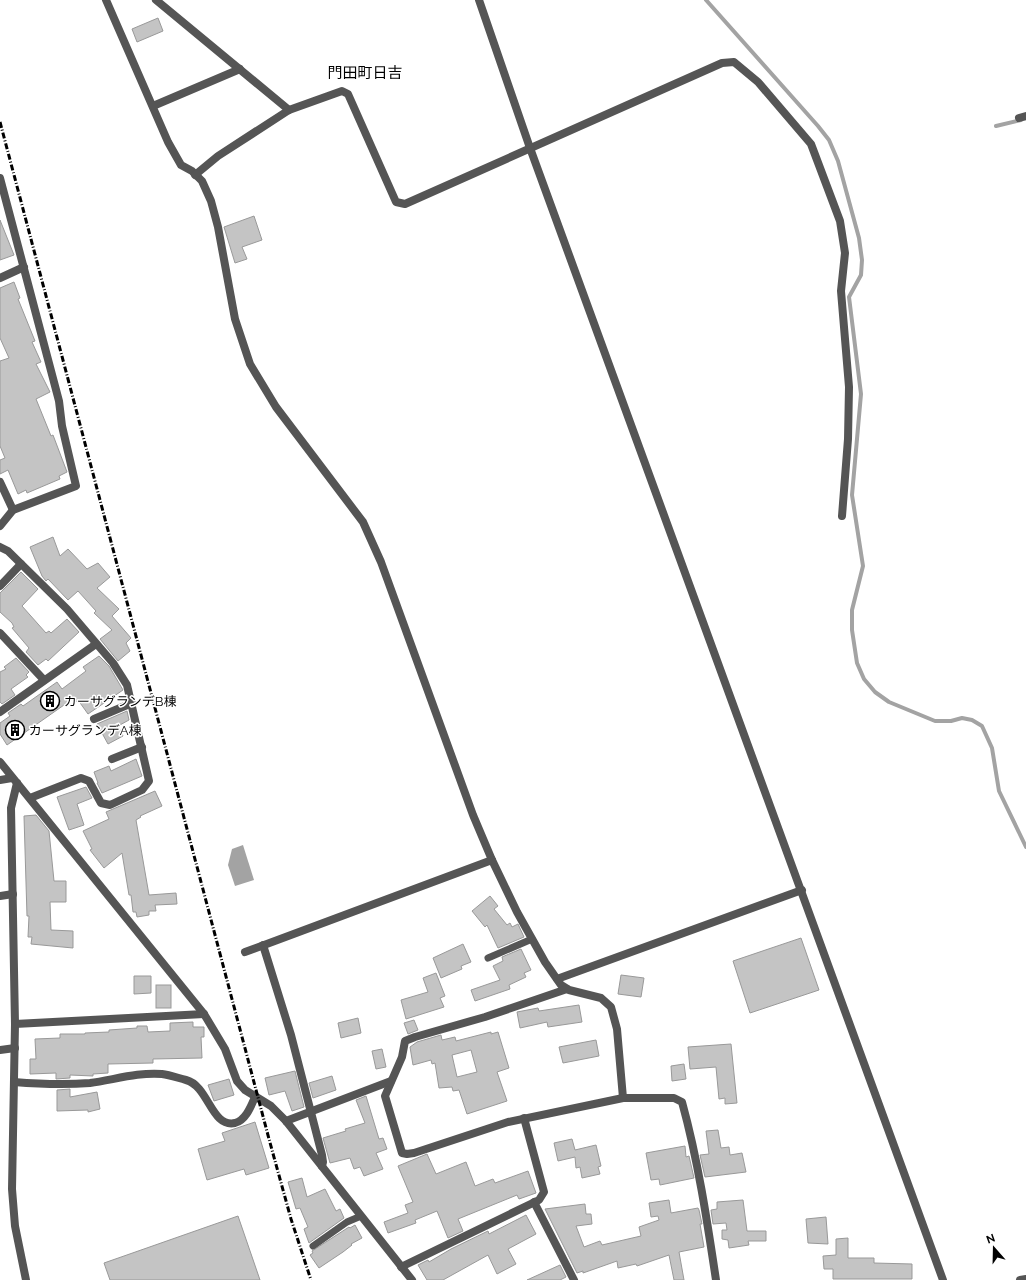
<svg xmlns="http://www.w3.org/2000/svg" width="1026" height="1280" font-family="Raleway,'Noto Sans JP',sans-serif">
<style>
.water{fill:#a3a3a3}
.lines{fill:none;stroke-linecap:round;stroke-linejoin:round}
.stream{stroke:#a3a3a3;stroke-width:4}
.building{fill:#c4c4c4;stroke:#999;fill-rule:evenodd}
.service{stroke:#555;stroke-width:7}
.minor{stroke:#555;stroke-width:8}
.tertiary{stroke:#555;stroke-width:8}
.rail{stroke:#000;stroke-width:3;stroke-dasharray:6 2 1 2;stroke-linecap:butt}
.labels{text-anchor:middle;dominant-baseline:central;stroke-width:3;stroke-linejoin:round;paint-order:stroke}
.poi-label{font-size:13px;fill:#000;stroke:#fff;text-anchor:start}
.quarter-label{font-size:15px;fill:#000;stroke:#fff}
</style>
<rect width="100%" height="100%" fill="#fff"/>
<!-- water -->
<path class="water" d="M243,845L254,880L235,886L228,865L232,849Z"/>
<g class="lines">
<!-- stream -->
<g class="stream">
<path d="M706,0L818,126L829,140L838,161L859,238L862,260L861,275L849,297L861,394L852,495L863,566L852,610V630L857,663L864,679L875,692L889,702L935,721H951L962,718L972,720L982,726L992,748L999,791L1026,847"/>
<path d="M996,126L1021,120"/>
</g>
</g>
<!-- building -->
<g class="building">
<path d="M158,18L163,31L137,42L132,29Z"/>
<path d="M254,216L262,240L242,247L247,259L235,263L224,227Z"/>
<path d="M0,220L14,255L0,260Z"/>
<path d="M14,282L20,298L18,299L35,341L32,342L41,362L36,364L50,392L36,399L51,436L53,435L67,472L59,476L60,479L27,493L26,490L18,494L8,470L0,474V460L5,458L0,446V361L9,358L0,338V288Z"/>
<path d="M53,537L60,556L68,549L87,569L98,563L110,577L97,588L119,609L112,616L131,638L126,643L130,651L118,661L100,639L112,630L94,613L96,611L78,591L68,600L48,579L46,581L42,576L30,547Z"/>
<path d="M21,572L38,589L22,606L46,633L49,631L51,633L67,619L79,632L48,661L46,659L38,665L26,652L29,648L12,628L14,627L12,623L0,612V593Z"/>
<path d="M99,656L109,666L123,690L88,714L78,700L77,702L74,698L7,745L0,734V723L10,716L8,713L21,704L23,706L57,682L62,689L86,671L83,667Z"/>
<path d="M16,658L29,672L26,675L28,677L11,689L15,695L2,704L0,702V672L6,669L4,667Z"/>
<path d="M127,711L129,720L118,726L123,736L108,744L97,724Z"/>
<path d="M136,759L142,776L102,793L97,783H98L94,772L109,766L111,771Z"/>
<path d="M86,787L92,798L77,804L84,825L69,830L57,797Z"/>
<path d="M155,791L162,806L140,816L141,817L136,820L149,895L176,893L177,904L155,905L156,911H149V915L137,917L136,912H133L131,895H129L122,853L104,868L90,850L92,849L83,831L109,819L106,812Z"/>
<path d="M36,815L49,831L54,881H66V902H50L51,930L73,931V948L31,944L32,937H28L29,916H27L24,816Z"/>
<path d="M490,896L498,906L494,909L507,925L510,923L512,927L518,924L524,937L498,948L487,925L485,927L472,911Z"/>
<path d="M801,938L819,990L750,1013L733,961Z"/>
<path d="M463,944L471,962L461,966L462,969L441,978L433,958Z"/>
<path d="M521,949L531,970L524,973L526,977L509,985L510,989L475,1001L471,990L500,980L493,966L503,961L502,957Z"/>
<path d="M436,973L445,996L440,998L444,1007L406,1019L401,1000L428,992L423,978Z"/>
<path d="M621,975L644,978L641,997L618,994Z"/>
<path d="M134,976H151V993L134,994Z"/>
<rect x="156" y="985" width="15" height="23"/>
<path d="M579,1005L582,1022L548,1027L547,1022L520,1028L517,1012L538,1008L539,1011Z"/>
<path d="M358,1018L361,1033L341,1038L338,1023Z"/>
<path d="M414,1020L418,1030L408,1034L404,1023Z"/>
<path d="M193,1022V1027H204V1037H201L202,1058L153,1059V1063L108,1064V1073L93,1074V1076L70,1075V1078L56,1079V1073L30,1074V1059H36L35,1039L60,1038V1034H85V1033L109,1032V1030L137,1028V1026H147L148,1032L170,1031V1023Z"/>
<path d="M491,1032V1034L498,1032L509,1068L497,1072L507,1101L467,1114L459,1090L453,1091L452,1087L439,1088L435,1063L432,1064L431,1060L413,1065L410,1047L417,1042L441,1035L442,1040L455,1037L456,1041ZM471,1050L477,1072L457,1077L452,1055Z"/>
<path d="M596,1040L599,1056L563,1063L559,1047Z"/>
<path d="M731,1044L737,1103L725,1104V1098L719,1099L716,1067L690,1069L688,1047Z"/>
<path d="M382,1049L386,1067L376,1069L372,1051Z"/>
<path d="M684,1064L686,1079L672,1081L671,1066Z"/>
<path d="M295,1071L304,1107L292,1111L285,1091L269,1095L265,1078Z"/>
<path d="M332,1076L336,1090L313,1098L309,1083Z"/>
<path d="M229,1079L234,1095L214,1101L208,1085Z"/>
<path d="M70,1089V1097L97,1092L100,1109L88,1112V1110L57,1111V1090Z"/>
<path d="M366,1096L379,1139L383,1138L387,1149L376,1153L383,1169L364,1176L360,1167L354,1169L350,1158L330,1163L323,1138L346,1131L345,1129L365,1123L356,1100Z"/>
<path d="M255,1122L269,1168L246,1175L244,1169L207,1180L198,1149L225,1141L222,1133Z"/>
<path d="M718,1130L721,1148L729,1147L730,1155L742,1153L746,1172L705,1177L700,1155L709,1154L706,1131Z"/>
<path d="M572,1139L575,1150L596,1145L601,1166L598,1167L600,1174L582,1178L580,1167L576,1168L575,1157L558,1161L554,1143Z"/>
<path d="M685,1146L686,1157L689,1156L694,1178L660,1185L659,1179L651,1180L646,1153Z"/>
<path d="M427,1154L436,1174L466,1162L475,1186L493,1179L495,1183L528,1171L536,1193L519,1199L517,1195L458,1219L463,1231L448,1238L437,1211L415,1220L416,1223L388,1233L384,1222L408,1213L405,1205L413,1202L398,1166Z"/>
<path d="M302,1178L307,1197L325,1189L336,1211L340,1209L344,1218L309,1243L304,1229L308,1227L300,1208L296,1209L288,1182Z"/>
<path d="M669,1200L671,1213L698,1208L699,1210L702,1224H700L704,1247L679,1252L684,1280H674L669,1255L637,1266L636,1264L618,1268L617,1261L583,1273V1271L577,1273L545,1209L585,1204L586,1214H591L592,1224L576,1226L584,1247L600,1241L602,1245L641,1236L639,1227L659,1220L658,1216L651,1217L649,1203Z"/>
<path d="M743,1200L747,1231H766V1241H748L749,1245L729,1248L728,1240L722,1239V1230H727L726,1223L713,1224L711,1210L717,1209V1202Z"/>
<path d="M526,1215L536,1234L508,1249L516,1264L497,1274L488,1255L443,1280H427L418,1265L428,1260L429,1262L451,1249L488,1231L489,1234Z"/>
<path d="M238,1216L260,1280H110L104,1263Z"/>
<path d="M826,1217L828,1244L808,1243L806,1219Z"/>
<path d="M355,1225L362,1238L351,1244L352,1245L343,1252L319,1268L310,1255L313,1253L312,1251L349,1227L350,1228Z"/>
<path d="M848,1238V1258H874V1263L912,1264V1279H833V1269H824L823,1256L836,1255V1239Z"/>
<path d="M560,1265L566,1277L560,1280H527Z"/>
</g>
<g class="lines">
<!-- service -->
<g class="service">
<path d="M488,958L532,939"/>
<path d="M313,1246L347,1222L361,1216"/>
</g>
<!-- minor -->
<g class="minor">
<path d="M106,0L168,142L181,165L192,171L202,181L211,201L218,227L235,319L250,364L276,407L363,522L381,562L473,815L492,860L517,912L545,962L561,985L569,990L601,998L611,1007L617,1029L623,1098H674L682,1102C698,1160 707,1220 716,1280"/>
<path d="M156,0L289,110"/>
<path d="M153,106L240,69"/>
<path d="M1019,118L1026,116"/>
<path d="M195,175L218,156L289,110L342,91L348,94L396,202L405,204L722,63L734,62L758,82L811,144L840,221L845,253L841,291L849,387L848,439L842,516"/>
<path d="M0,178L59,401L62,426L76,486L13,510L0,526"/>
<path d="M0,278L24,267"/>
<path d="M0,482L13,510"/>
<path d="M0,547L8,551L67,609L113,663L127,685L149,781L142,790L110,805L101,803L89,781L81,778L30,798"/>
<path d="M0,586L21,564"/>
<path d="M0,633L44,680"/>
<path d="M0,712L96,644"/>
<path d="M94,719L132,703"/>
<path d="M112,759L142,747"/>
<path d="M0,762L204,1014L225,1049L237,1081L245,1090L271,1106L286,1121L412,1280"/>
<path d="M0,780L12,778"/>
<path d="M17,783L11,808L15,1024L12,1189L15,1226L26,1280"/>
<path d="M0,896L13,894"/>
<path d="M263,945L291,1035L322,1155L323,1162L322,1166"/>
<path d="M245,952L492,860"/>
<path d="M557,979L802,890"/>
<path d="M567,989L485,1017L415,1037L405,1041L402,1057L385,1096L402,1153L407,1154L414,1153L508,1122L623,1098"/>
<path d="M15,1024L204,1014"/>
<path d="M0,1050L15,1048"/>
<path d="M14,1082C39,1084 64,1085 90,1083C113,1080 138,1072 162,1074C170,1075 178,1078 186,1080C209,1086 211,1128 235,1123C246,1120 251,1106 255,1097"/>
<path d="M286,1121L391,1081"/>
<path d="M534,1202L574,1280"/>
<path d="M401,1267L539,1200L544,1192L524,1118"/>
<path d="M1020,1280L1026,1279"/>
</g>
<!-- tertiary -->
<path class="tertiary" d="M479,0L530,148L943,1280"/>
<!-- rail -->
<path class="rail" d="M0,122L269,1139L291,1219L311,1280"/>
</g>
<!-- icons -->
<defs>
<g id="building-ring" transform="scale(1)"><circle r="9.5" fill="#fff" stroke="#000" stroke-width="1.5"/><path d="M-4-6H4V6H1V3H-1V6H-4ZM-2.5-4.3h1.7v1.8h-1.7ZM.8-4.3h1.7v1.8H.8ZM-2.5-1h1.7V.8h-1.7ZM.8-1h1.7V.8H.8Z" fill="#000"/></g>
</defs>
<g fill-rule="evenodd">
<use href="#building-ring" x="50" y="701"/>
<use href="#building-ring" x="15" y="730"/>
</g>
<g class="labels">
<!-- poi labels -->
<g class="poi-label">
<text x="64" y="701">カーサグランデB棟</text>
<text x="29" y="730">カーサグランデA棟</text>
</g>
<!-- quarter labels -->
<g class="quarter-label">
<text x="365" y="73">門田町日吉</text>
</g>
</g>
<!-- north arrow -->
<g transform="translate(994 1248) rotate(340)" stroke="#ffffff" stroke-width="3" paint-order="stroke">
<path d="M0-3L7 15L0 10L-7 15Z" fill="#000000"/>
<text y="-6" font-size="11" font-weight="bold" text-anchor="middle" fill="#000000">N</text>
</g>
</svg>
